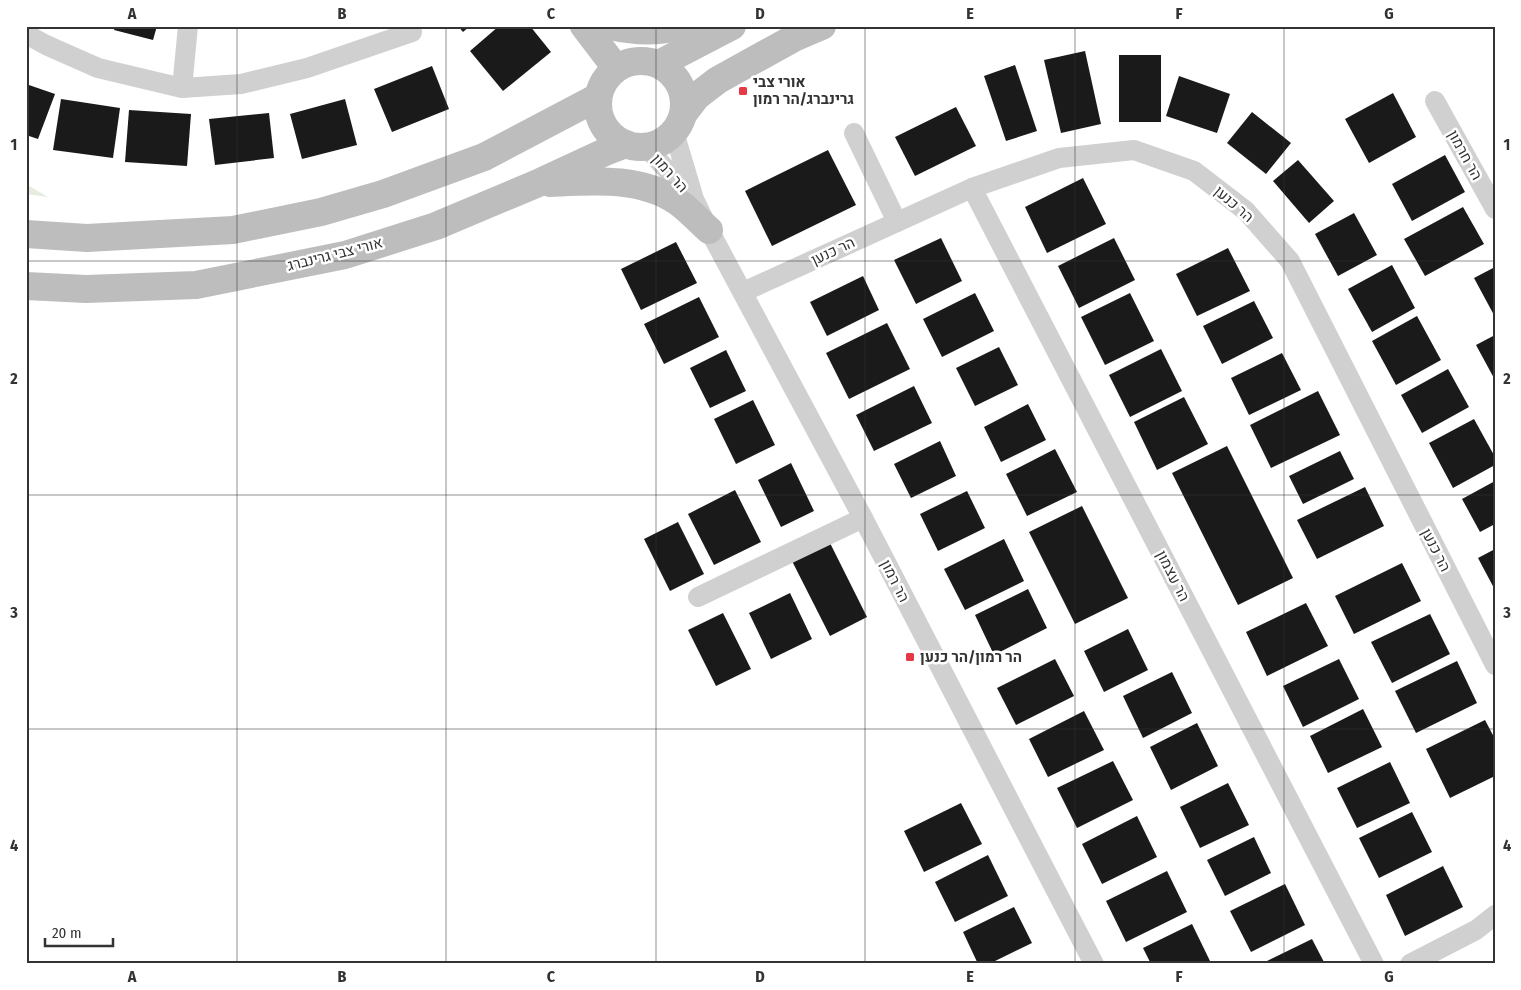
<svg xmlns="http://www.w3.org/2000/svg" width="1521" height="990" font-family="'Fira Sans Condensed',Heebo,sans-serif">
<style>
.green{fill:#e6ecdf}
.building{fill:#1a1a1a}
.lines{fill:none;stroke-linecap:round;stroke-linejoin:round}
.street{stroke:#d0d0d0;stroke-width:20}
.secondary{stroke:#bdbdbd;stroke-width:28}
.grid{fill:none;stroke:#333;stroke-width:1;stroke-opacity:0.55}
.poi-dot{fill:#e63946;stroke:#fff;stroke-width:2}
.labels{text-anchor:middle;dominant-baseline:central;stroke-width:5;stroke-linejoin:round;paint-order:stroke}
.poi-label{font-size:15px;font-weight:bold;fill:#333;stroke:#fff;text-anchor:start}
.street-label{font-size:15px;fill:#333;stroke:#fff}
.neatline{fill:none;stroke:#333;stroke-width:2}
.grid-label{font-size:16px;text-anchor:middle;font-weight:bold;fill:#333}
</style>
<rect width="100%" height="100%" fill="#fff"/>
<!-- green -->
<path class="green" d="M26,184L48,197L26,194Z"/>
<!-- building -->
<g class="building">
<path d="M115,26H157L153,40L114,30Z"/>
<path d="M458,26H470L463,32Z"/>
<path d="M499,26H530L551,52L503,91L470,51Z"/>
<path d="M1085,51L1101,124L1061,133L1044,60Z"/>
<rect x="1119" y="55" width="42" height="67"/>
<path d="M1015,65L1037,131L1006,141L984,76Z"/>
<path d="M432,66L449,109L392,132L374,89Z"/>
<path d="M1179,76L1230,94L1217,133L1166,116Z"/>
<path d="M26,84L55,94L38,139L26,135Z"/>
<path d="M1393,93L1416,137L1369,163L1345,119Z"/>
<path d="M61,99L120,108L113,158L53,150Z"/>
<path d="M345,99L357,145L302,159L290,114Z"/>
<path d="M956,107L976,146L915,176L895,137Z"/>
<path d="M129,110L191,114L187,166L125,162Z"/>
<path d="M1252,112L1291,143L1266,174L1227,143Z"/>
<path d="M269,113L274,158L215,165L209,119Z"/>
<path d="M828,150L856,205L772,246L745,191Z"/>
<path d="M1445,155L1465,192L1412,221L1392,184Z"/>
<path d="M1298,160L1334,201L1309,223L1273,181Z"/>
<path d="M1083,178L1106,224L1047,253L1025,207Z"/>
<path d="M1463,207L1484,244L1425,276L1404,239Z"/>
<path d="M1354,213L1377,255L1338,276L1315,234Z"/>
<path d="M941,238L962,281L916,304L894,260Z"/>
<path d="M1114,238L1135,280L1079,308L1058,266Z"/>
<path d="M676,242L697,283L641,310L621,269Z"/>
<path d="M1228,248L1250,291L1197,316L1176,274Z"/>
<path d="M1392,265L1415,308L1372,332L1348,289Z"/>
<path d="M1495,267V317L1474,278Z"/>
<path d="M863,276L879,310L827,336L810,302Z"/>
<path d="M975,293L994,331L942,357L923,319Z"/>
<path d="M1130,293L1154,341L1105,365L1081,317Z"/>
<path d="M699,297L719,337L664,364L644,324Z"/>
<path d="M1254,301L1273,338L1222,364L1203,326Z"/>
<path d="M1417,316L1441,360L1396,385L1372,341Z"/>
<path d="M887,323L910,369L849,399L826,353Z"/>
<path d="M1495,335V380L1476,345Z"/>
<path d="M999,347L1018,385L975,406L956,368Z"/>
<path d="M1161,349L1182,391L1130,417L1109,375Z"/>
<path d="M726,350L746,391L710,408L690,368Z"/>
<path d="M1282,353L1301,390L1249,415L1231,378Z"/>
<path d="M1448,369L1469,407L1422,433L1401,395Z"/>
<path d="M914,386L932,423L874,451L856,415Z"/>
<path d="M1318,391L1340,435L1271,468L1250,425Z"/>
<path d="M1184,397L1208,444L1157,470L1134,422Z"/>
<path d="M753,400L775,445L736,464L714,419Z"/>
<path d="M1028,404L1046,440L1001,462L984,427Z"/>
<path d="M1474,419L1495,457V465L1453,488L1429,443Z"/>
<path d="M940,441L956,476L911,498L894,464Z"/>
<path d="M1227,446L1293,578L1238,605L1172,473Z"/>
<path d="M1055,449L1077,492L1027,516L1006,474Z"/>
<path d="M1340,451L1354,479L1303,504L1289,476Z"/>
<path d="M791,463L814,511L781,527L758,480Z"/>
<path d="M1495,481V524L1480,532L1462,499Z"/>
<path d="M1365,487L1384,526L1317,559L1297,520Z"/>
<path d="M735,490L761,542L714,565L688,514Z"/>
<path d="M967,491L985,528L938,551L920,514Z"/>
<path d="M1082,506L1128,598L1075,624L1029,532Z"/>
<path d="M678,522L704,574L670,591L644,539Z"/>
<path d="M1004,539L1024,581L965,610L944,569Z"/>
<path d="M830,543L867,617L830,636L792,561Z"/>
<path d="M1495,549V590L1478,558Z"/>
<path d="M1402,563L1421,601L1354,634L1335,596Z"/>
<path d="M1028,589L1047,628L994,655L975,615Z"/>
<path d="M790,593L812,639L771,659L749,613Z"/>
<path d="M1306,603L1328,646L1267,676L1246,632Z"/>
<path d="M723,613L751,669L716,686L688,630Z"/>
<path d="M1430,614L1450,654L1392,683L1371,642Z"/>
<path d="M1128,629L1148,670L1104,692L1084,651Z"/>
<path d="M1055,659L1074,696L1016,725L997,688Z"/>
<path d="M1339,659L1359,699L1303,727L1283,686Z"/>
<path d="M1457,661L1477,703L1416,733L1395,691Z"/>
<path d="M1172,672L1192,713L1143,738L1123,696Z"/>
<path d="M1363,709L1382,747L1328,773L1310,736Z"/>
<path d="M1084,711L1104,750L1048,777L1029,739Z"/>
<path d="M1485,720L1495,739V776L1450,798L1426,749Z"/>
<path d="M1197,723L1218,766L1171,790L1150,747Z"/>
<path d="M1113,761L1133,800L1077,828L1057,788Z"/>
<path d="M1390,762L1410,803L1357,828L1337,788Z"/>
<path d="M1228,783L1249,825L1200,848L1180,807Z"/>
<path d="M961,803L982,844L924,872L904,831Z"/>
<path d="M1412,812L1432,852L1379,878L1359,838Z"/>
<path d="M1137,816L1157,857L1102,884L1082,844Z"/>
<path d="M1254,837L1271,873L1225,896L1207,860Z"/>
<path d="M988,855L1008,896L955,922L935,882Z"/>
<path d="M1443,866L1463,907L1405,936L1386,895Z"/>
<path d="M1167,871L1187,912L1126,942L1106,901Z"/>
<path d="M1285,884L1305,925L1251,952L1230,911Z"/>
<path d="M1014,907L1032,943L989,964H978L963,932Z"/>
<path d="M1192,924L1210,961L1205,964H1151L1143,948Z"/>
<path d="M1312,939L1325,964H1261Z"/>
</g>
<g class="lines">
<!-- street -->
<g class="street">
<path d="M26,34L46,45L98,68L182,88L188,26"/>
<path d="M182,88L241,84L307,68L412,32"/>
<path d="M1435,101L1495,209"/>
<path d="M674,132L694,199L709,230L863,518L1094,964"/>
<path d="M854,133L897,222"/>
<path d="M646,147L691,196"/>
<path d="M972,188L1374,964"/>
<path d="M743,292L972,188L1059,158L1134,150L1194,171L1246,211L1290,261L1495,665"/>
<path d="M698,597L863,518"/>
<path d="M1410,964L1476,930L1495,915"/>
</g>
<!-- secondary -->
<g class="secondary">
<path d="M584,26L616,68"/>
<path d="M610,26C638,32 657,32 685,26"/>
<circle cx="641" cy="104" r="43"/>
<path d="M659,64L732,26"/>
<path d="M684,113L697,96L718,80L794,38L822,26"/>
<path d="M550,183C591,181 641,176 678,202C689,210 699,221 709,230"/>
<path d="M26,234L87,238L233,230L321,212L383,194L484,157L598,97"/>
<path d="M26,286L86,289L196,285L345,255L436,226L536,184L605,152L626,144"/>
</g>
</g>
<!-- grid -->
<path class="grid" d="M237,26V964M446,26V964M656,26V964M865,26V964M1075,26V964M1284,26V964M26,261H1495M26,495H1495M26,729H1495"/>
<!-- markers -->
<g class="poi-dot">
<rect x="738" y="86" width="10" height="10" rx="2.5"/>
<rect x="905" y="652" width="10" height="10" rx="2.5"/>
</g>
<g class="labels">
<!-- poi labels -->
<g class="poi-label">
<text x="753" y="82">אורי צבי<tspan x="753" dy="17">גרינברג/הר רמון</tspan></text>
<text x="920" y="657">הר רמון/הר כנען</text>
</g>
<!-- street labels -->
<g class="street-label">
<text transform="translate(1465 155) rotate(61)">הר חרמון</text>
<text transform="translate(670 173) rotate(48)">הר רמון</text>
<text transform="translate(1234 204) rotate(41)">הר כנען</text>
<text transform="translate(833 251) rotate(-25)">הר כנען</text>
<text transform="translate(335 254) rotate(-14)">אורי צבי גרינברג</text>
<text transform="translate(1436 550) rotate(63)">הר כנען</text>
<text transform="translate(1173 576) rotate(63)">הר עצמון</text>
<text transform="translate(895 581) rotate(63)">הר רמון</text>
</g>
</g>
<!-- border -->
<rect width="1521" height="990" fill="none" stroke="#ffffff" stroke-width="55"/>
<!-- scale -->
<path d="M45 938v8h68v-8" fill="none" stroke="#333333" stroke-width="2.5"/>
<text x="52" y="938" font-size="15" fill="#333333" stroke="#ffffff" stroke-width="4" paint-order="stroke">20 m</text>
<rect x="28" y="28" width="1466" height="934" class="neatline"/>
<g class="grid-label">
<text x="132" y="19">A</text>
<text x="342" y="19">B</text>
<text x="551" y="19">C</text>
<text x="760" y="19">D</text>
<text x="970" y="19">E</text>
<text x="1179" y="19">F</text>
<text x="1389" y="19">G</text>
<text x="14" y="150">1</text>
<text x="1507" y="150">1</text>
<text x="14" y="384">2</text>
<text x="1507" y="384">2</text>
<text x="14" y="618">3</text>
<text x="1507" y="618">3</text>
<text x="14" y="851">4</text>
<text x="1507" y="851">4</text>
<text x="132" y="982">A</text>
<text x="342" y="982">B</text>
<text x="551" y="982">C</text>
<text x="760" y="982">D</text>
<text x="970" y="982">E</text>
<text x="1179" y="982">F</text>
<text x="1389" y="982">G</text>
</g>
</svg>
